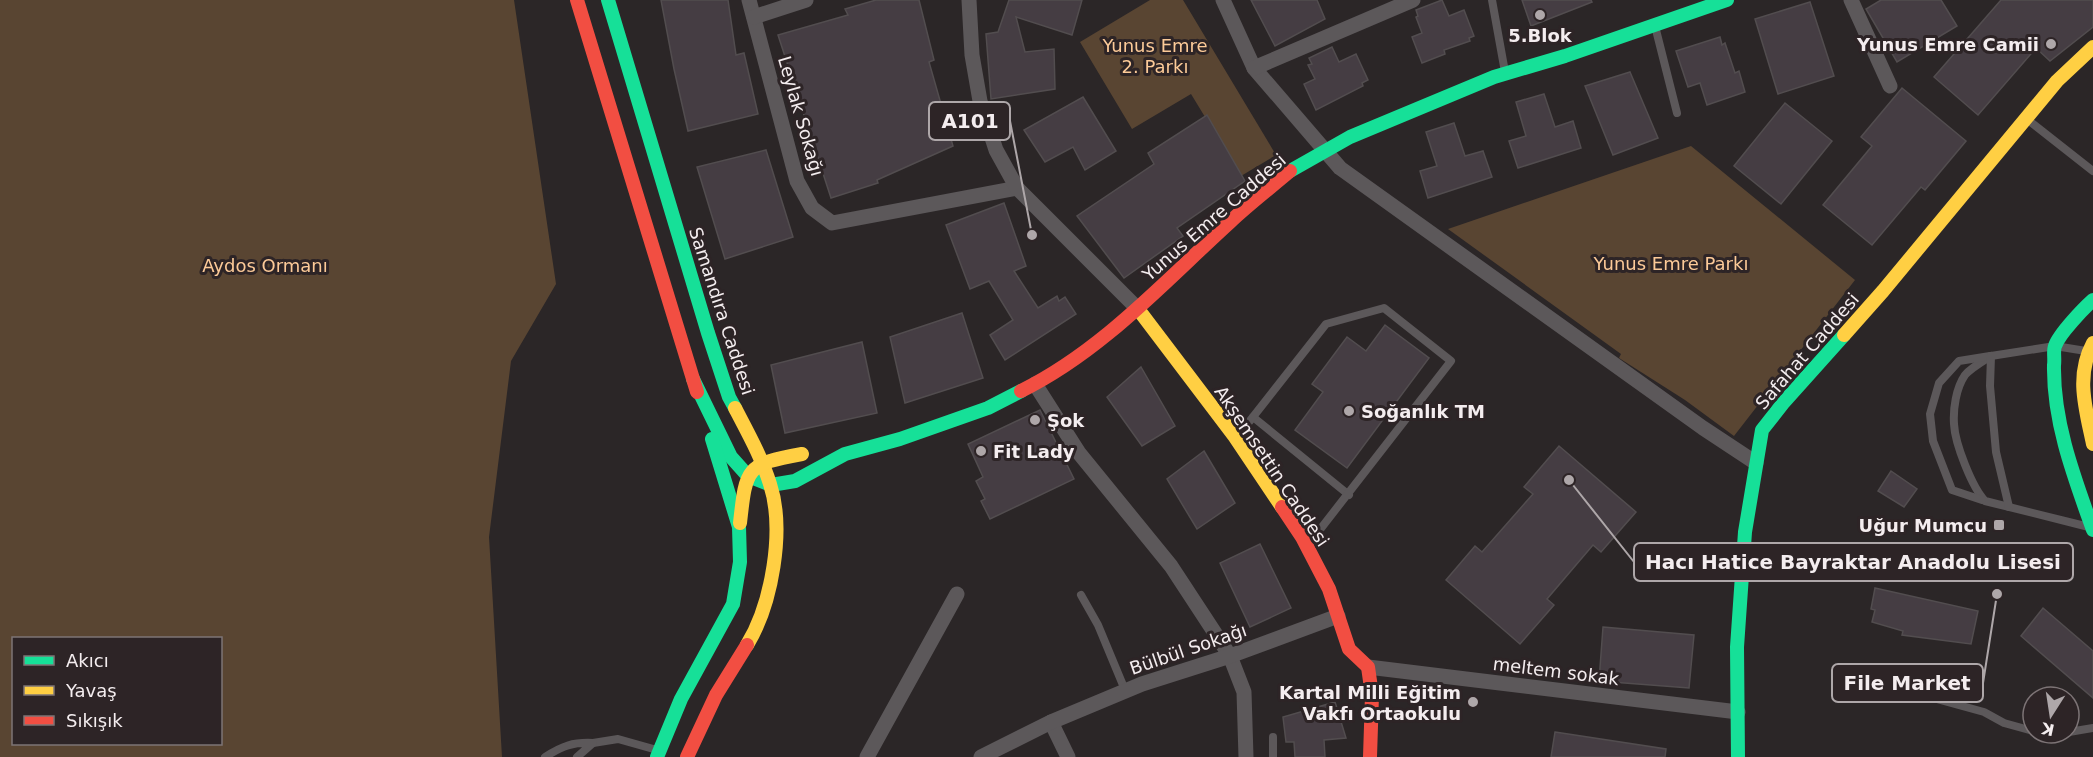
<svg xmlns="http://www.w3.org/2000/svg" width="2093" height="757" font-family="'DejaVu Sans',sans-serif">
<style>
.green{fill:#594532;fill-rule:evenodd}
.building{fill:#453d43;stroke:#524d4f;stroke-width:1.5}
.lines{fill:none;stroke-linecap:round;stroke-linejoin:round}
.lane{stroke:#5c585a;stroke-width:8}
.street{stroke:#5c585a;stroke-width:15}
.fast{stroke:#16e098;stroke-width:14}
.slow{stroke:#ffcf43;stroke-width:14}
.jam{stroke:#f24e42;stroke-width:14}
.poi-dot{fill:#aea7a9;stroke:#2d2426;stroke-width:2}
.labels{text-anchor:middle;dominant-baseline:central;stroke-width:6;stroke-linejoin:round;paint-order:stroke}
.poi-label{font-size:18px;font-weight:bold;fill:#f4edef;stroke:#2d2426;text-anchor:end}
.park-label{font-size:18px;fill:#fcca98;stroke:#2d2426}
.street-label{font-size:18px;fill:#f4edef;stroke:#2d2426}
.leader{fill:none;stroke:#aea7a9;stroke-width:2}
.callout-dot{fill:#aea7a9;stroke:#2d2426;stroke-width:2}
.callout{fill:#2d2426;stroke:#aea7a9;stroke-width:2}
.callout-label{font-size:20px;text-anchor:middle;font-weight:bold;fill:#f4edef}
</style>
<rect width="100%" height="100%" fill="#2b2627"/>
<!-- green -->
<g class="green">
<path d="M0,0H514L556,284L511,361L489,537L502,757H0ZM220,638V744H14V638Z"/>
<path d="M1150,0H1183L1276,155L1241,176L1191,94L1132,129L1080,42Z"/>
<path d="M1691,146L1855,280L1734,436L1685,400L1619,358L1621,354L1448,229Z"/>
</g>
<!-- building -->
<g class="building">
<path d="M661,0H728L736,55L744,53L758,114L688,131L674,69Z"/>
<path d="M876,0H919L934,60L929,62L953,146L877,180L878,183L831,198L778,35L848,15L845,9Z"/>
<path d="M1009,0H1082L1072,35L1016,17L1025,52L1054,49L1055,89L991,99L986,34L998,32Z"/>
<path d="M1251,0H1317L1325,19L1275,46Z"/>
<path d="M1442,0L1449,16L1464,10L1474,36L1469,38L1470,41L1444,50L1445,54L1422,63L1412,37L1422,33L1416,17L1418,16L1416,10Z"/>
<path d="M1522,0H1591L1592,2L1531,26Z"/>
<path d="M1881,0H1941L1957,26L1897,62L1866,9Z"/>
<path d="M2001,0H2093V27L2050,61L2036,48L1978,115L1934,77Z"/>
<path d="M1810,2L1834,76L1778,94L1755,19Z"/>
<path d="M1720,37L1722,45L1725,43L1735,73L1739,71L1745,92L1707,105L1700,83L1688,87L1676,51Z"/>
<path d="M1332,47L1339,62L1356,54L1368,80L1362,83L1363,86L1316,110L1304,84L1315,79L1308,65L1312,64L1309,58Z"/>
<path d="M1630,72L1658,138L1613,155L1585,86Z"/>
<path d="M1902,88L1966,141L1925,190L1921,187L1872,245L1823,205L1872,146L1861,137Z"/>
<path d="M1544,94L1555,127L1573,121L1581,148L1518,168L1509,141L1526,136L1516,102Z"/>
<path d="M1083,97L1116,151L1085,170L1073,147L1045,162L1024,130Z"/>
<path d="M1785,103L1832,141L1781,204L1734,166Z"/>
<path d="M1207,115L1245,181L1177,228L1183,236L1124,278L1077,216L1154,164L1148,153Z"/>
<path d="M1454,123L1465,156L1483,151L1492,177L1428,198L1420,171L1437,166L1426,132Z"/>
<path d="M766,150L793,237L725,259L697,167Z"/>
<path d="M1004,203L1026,266L1014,271L1038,308L1057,296L1059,301L1065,297L1076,314L1005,360L990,335L1013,320L989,281L970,289L946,225Z"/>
<path d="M962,313L983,378L905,403L890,337Z"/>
<path d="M1385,325L1429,358L1347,468L1295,430L1323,392L1312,384L1347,337L1366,351Z"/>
<path d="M862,342L877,413L785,433L771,365Z"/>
<path d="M1141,367L1175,426L1142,446L1107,397Z"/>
<path d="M1040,410L1074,479L990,519L981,501L985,499L976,481L983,477L968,444Z"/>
<path d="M1559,446L1636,512L1601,552L1593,545L1547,599L1554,605L1520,644L1446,580L1475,546L1482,552L1533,494L1524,487Z"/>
<path d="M1204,451L1235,503L1197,529L1167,479Z"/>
<path d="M1891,471L1917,489L1904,507L1878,491Z"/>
<path d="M1260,544L1291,608L1250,627L1220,563Z"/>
<path d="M1875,588L1978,611L1971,644L1902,635L1903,631L1872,622L1875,610L1871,609Z"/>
<path d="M2043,608L2093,651V698L2021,636Z"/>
<path d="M1603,627L1694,635L1689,688L1599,681Z"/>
<path d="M1335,702L1346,738L1324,740L1325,757H1295L1294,742H1286L1283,717Z"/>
<path d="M1555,732L1666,749L1665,757H1551Z"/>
</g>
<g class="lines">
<!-- lane -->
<g class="lane">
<path d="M1492,0L1505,72"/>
<path d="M1655,26L1677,113"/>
<path d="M2028,120L2093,171"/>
<path d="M1991,356C1983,361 1971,368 1965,375C1956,388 1953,409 1954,424C1955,444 1972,487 1985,501L2089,527"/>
<path d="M1253,417L1349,495"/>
<path d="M1236,436L1249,422L1326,324L1384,308L1451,361L1308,545"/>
<path d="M1982,500L1952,490L1933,441L1930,414L1939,383L1959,361L1990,356"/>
<path d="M2009,507L1996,452L1990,386L1991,356L2055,346L2086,351"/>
<path d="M1081,595L1098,625L1125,690"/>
<path d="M1904,692L1933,698L1984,712L2004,723L2033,731"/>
<path d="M2069,732L2093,728"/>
<path d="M2056,733H2060"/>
<path d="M1273,737V757"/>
<path d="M593,743L618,739L657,750"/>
<path d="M545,757C562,746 573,742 593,743L577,757"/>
</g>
<!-- street -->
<g class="street">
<path d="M749,0L797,181L812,208L832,223L1017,188"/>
<path d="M969,0L972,55L980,101L996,150L1017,188L1138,309"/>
<path d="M1223,0L1254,68L1340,168L1703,428L1756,463"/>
<path d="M1851,0L1890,86"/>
<path d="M754,17L806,0"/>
<path d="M1254,68L1413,0"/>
<path d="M1035,384L1079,453L1171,566L1230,656L1244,692L1246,757"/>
<path d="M1368,667L1738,712"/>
<path d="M1051,722L1068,757"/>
<path d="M867,757L957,594"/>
<path d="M981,757L1051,722L1142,684L1230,656L1338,616"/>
</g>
<!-- fast -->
<g class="fast">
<path d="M608,0L708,333L729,397L735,408"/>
<path d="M1290,171L1350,137L1494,77L1565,56L1727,0"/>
<path d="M2093,300C2083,309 2059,334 2055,346C2053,351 2055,359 2054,365C2053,422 2074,477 2093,530"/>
<path d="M693,379L731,457L748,476L771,485L795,481L845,454L900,439L988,408L1021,391"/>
<path d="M657,757L681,699L733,604L740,562L739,527L712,439"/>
<path d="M1738,757L1737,647L1745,532L1762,430L1784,402L1844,335"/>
</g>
<!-- slow -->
<g class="slow">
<path d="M1138,309L1235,437L1282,507"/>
<path d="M1844,335L1883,291L2057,81L2093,47"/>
<path d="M2093,343C2075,376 2086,410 2093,444"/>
<path d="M735,408C748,433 762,458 770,484C785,530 772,604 747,645"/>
<path d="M740,523C746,468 746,464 802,454"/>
</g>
<!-- jam -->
<g class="jam">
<path d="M577,0L697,392"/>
<path d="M1021,391C1102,351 1164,282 1230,222C1249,204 1270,188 1290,171"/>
<path d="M1282,507L1302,537L1329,589L1349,649L1368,667L1372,695L1370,757"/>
<path d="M687,757L716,695L747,645"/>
</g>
</g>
<!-- markers -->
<g class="poi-dot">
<circle cx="1540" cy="15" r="6"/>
<circle cx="2051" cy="44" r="6"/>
<circle cx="1349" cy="411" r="6"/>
<circle cx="1035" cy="420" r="6"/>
<circle cx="981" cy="451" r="6"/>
<rect x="1993" y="519" width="12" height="12" rx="3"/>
<circle cx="1473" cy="702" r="6"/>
</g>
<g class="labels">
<!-- poi labels -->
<g class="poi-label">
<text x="1540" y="35" text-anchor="middle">5.Blok</text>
<text x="2039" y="44">Yunus Emre Camii</text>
<text x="1361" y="411" text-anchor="start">Soğanlık TM</text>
<text x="1047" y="420" text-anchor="start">Şok</text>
<text x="993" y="451" text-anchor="start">Fit Lady</text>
<text x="1987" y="525">Uğur Mumcu</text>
<text x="1461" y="692">Kartal Milli Eğitim<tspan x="1461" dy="21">Vakfı Ortaokulu</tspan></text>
</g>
<!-- park labels -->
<g class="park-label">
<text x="1155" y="45">Yunus Emre<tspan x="1155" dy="21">2. Parkı</tspan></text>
<text x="1671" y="263">Yunus Emre Parkı</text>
<text x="265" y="265">Aydos Ormanı</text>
</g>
<!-- street labels -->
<g class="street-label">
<text transform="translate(801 116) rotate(74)">Leylak Sokağı</text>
<text transform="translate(1214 217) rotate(-41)">Yunus Emre Caddesi</text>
<text transform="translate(722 311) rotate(72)">Samandıra Caddesi</text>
<text transform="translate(1807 351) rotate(-49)">Safahat Caddesi</text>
<text transform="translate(1272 466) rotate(56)">Akşemsettin Caddesi</text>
<text transform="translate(1188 649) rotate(-19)">Bülbül Sokağı</text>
<text transform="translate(1556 671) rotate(7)">meltem sokak</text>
</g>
</g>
<!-- callouts -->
<path class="leader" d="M1032 235L1010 121M1569 480L1634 562M1997 594L1983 683"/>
<g class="callout-dot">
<circle cx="1032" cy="235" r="6"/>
<circle cx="1569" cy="480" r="6"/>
<circle cx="1997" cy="594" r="6"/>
</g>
<g class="callout">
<rect x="929" y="102" width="81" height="38" rx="6"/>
<rect x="1634" y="543" width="439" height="38" rx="6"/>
<rect x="1832" y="664" width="151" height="38" rx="6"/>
</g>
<g class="callout-label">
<text x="970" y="128">A101</text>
<text x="1853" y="569">Hacı Hatice Bayraktar Anadolu Lisesi</text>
<text x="1907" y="690">File Market</text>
</g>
<!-- legend -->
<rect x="12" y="637" width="210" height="108" fill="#2d2426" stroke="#7d7476" stroke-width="1.5"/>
<rect x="24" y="656" width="30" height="9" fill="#16e098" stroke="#7d7476" stroke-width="1.5"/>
<text x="66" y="667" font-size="18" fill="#f4edef">Akıcı</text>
<rect x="24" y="686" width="30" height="9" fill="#ffcf43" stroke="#7d7476" stroke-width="1.5"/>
<text x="66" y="697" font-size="18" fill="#f4edef">Yavaş</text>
<rect x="24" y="716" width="30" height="9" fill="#f24e42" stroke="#7d7476" stroke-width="1.5"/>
<text x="66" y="727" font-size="18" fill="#f4edef">Sıkışık</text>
<!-- north arrow -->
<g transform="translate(2051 715) rotate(192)"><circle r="28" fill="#2d2426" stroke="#7d7476" stroke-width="1.5"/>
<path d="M0-4.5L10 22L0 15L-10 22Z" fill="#aea7a9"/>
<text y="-9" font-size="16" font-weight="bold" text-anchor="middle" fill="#f4edef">K</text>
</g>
</svg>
